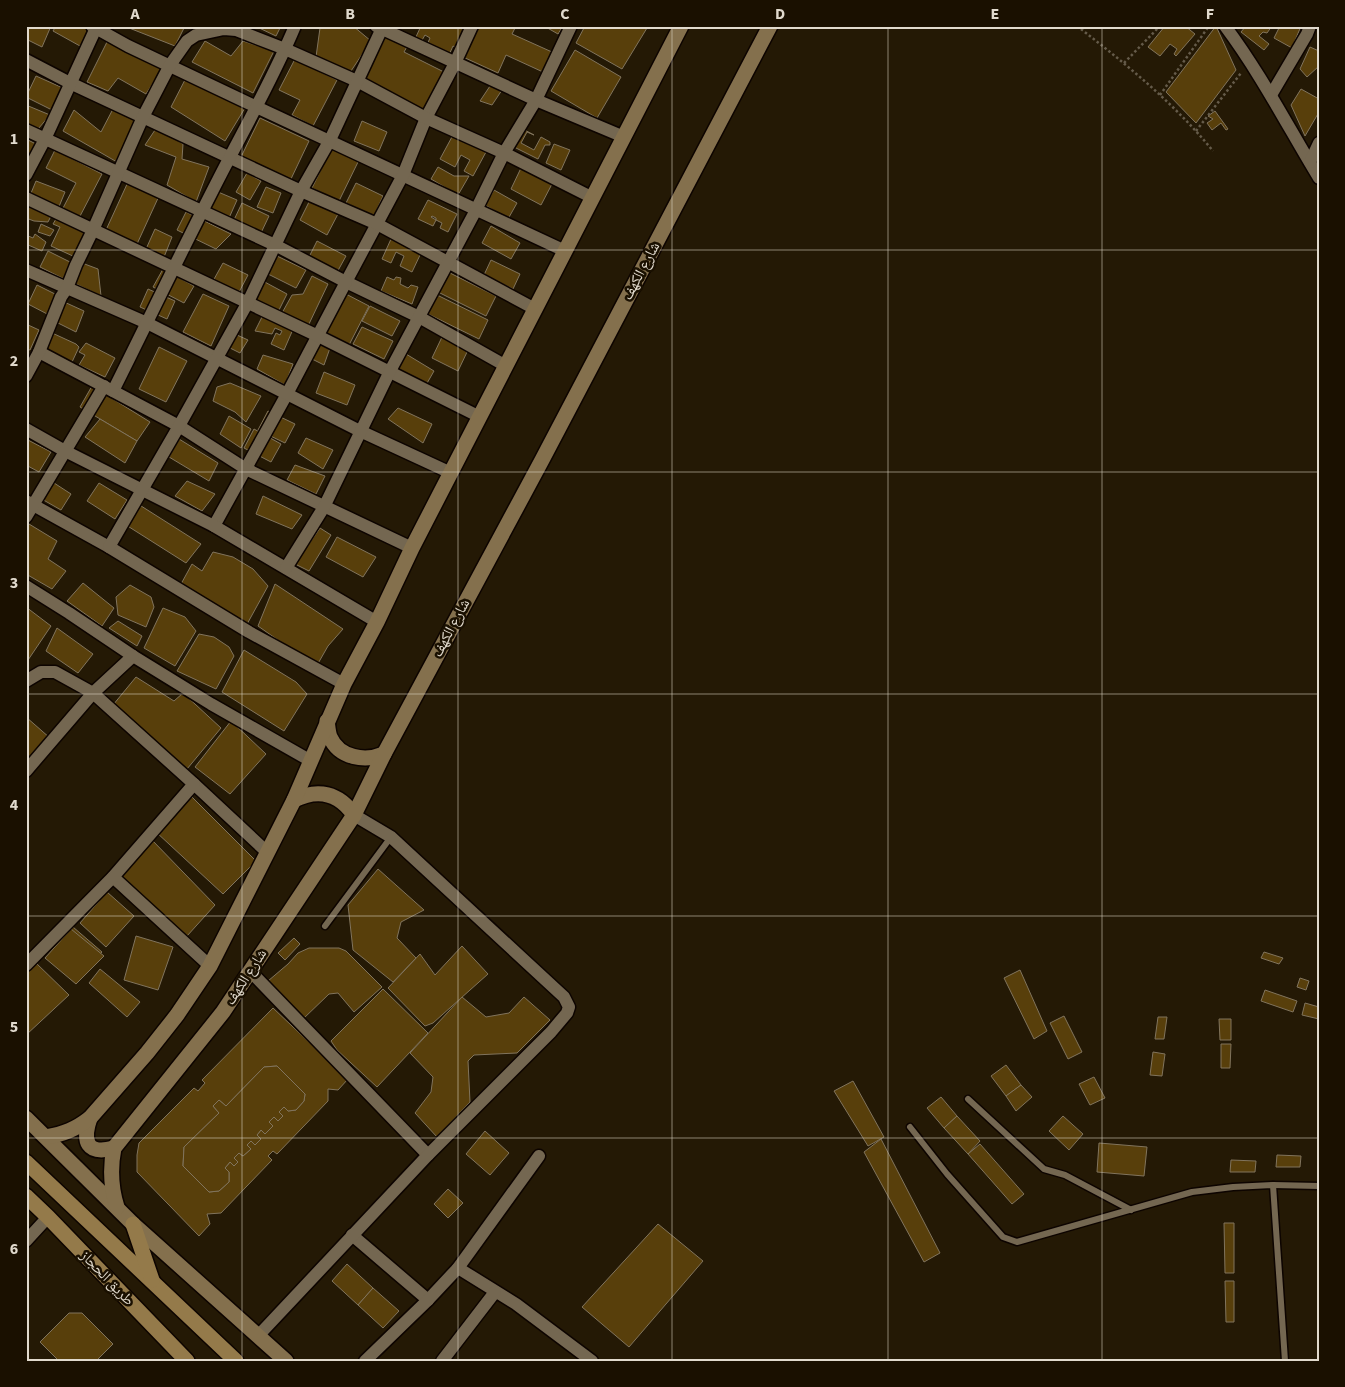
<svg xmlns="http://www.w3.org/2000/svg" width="1345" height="1387" font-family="'Source Sans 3','Noto Naskh Arabic',sans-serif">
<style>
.building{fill:#583f0b;stroke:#81745d;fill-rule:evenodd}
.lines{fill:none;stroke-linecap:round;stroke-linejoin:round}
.lane-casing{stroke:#0d0400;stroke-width:9}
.street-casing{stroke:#0d0400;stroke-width:15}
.secondary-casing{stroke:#0d0400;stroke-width:18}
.primary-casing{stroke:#0d0400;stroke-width:18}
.path{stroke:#655b4a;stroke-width:2.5;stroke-dasharray:2.5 2.5;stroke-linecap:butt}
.lane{stroke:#746751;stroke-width:6}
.street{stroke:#746751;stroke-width:12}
.secondary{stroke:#84704d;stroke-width:15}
.primary{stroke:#947a4a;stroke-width:15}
.grid{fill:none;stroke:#e1dacd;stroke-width:1;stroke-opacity:0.55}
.labels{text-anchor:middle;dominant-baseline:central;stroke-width:5;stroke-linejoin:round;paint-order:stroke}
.street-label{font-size:15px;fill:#e1dacd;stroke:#1a1000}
.neatline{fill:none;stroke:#e1dacd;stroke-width:2}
.grid-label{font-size:16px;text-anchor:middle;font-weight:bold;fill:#e1dacd}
</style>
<rect width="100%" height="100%" fill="#241905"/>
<!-- building -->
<g class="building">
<path d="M26,26H51L42,47L26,39Z"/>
<path d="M56,26H84L91,30L80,46L53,31Z"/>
<path d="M124,26H185L175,46Z"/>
<path d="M255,26H281L276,36Z"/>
<path d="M324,26H353L371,41L349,74L316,57L320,28Z"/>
<path d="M421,26H468L459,49L453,46L448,57L426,47L430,38L425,35L421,42L415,39Z"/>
<path d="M477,26H516L512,34L552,52L543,72L506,55L498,73L463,57Z"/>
<path d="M544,26H563L558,34Z"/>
<path d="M585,26H644L647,28L622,69L576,43Z"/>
<path d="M1165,26H1185L1195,34L1176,56L1174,54L1177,49L1170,44L1160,56L1148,47Z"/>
<path d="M1216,26L1236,70L1196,123L1166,92Z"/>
<path d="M1246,26H1272L1267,33L1263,32L1259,36L1269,44L1264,50L1241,32Z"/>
<path d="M1280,26H1301L1292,48L1274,38Z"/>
<path d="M388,32L409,43L404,52L446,73L426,113L363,82Z"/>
<path d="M108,40L164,66L146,94L118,78L108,91L87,82Z"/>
<path d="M205,41L231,56L243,41L274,51L253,93L192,62Z"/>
<path d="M1310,47L1319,51V66L1307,77L1300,69Z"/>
<path d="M575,50L621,77L597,118L551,91Z"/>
<path d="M295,59L337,80L313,126L292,115L300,100L279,90Z"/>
<path d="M188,74L248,103L225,141L171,107Z"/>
<path d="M36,76L63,88L52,110L26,97Z"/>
<path d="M490,86L502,90L492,105L480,101Z"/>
<path d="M1301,89L1319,99V112L1305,136L1291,105Z"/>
<path d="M26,105L50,115L38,129L26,124Z"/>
<path d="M114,107L138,119L117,162L63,131L74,110L101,132Z"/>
<path d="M1215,111L1228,129L1226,130L1221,123L1212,130L1207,123L1213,119L1208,116Z"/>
<path d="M260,118L309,141L290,181L241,157Z"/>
<path d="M362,121L387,132L379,151L354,141Z"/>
<path d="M157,127L183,144L182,159L209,167L196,202L167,185L176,157L145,145Z"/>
<path d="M521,128L534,135L527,132L521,143L534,150L541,137L550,142V145H545L538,159L512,146Z"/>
<path d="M453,135L486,152L473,176L464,171L470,160L461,155L455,167L440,159Z"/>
<path d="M26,139L38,145L26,169Z"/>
<path d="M554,144L570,150L561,170L546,163Z"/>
<path d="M332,147L359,160L339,201L312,188Z"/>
<path d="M55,150L102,174L79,218L62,210L76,183L46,168Z"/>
<path d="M438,167L454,176H469L458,195L431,179Z"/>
<path d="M521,168L552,184L541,205L511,189Z"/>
<path d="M247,173L261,181L250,200L236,192Z"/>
<path d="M36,181L65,192L58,209L29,198Z"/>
<path d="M128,182L159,196L137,244L106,230Z"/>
<path d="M356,183L383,196L374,216L346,203Z"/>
<path d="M266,187L281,193L273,213L257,207Z"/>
<path d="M211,189L237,200L229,218L203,207Z"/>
<path d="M494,190L517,203L508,219L485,205Z"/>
<path d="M310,200L338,214L327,235L300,220Z"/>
<path d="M428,200L457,214L448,232L440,228L442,223L436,220V218L432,216L431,217L436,220L433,226L418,219Z"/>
<path d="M242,203L269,216L260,235L233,222Z"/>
<path d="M26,204L51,216L48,222L34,221L26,218Z"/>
<path d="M186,212L231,234L216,249L177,230Z"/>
<path d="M56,219L86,233L75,257L51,246L60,227L53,224Z"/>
<path d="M41,224L54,230L50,236L38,232Z"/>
<path d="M491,226L520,243L511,259L482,243Z"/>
<path d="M155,229L172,237L164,257L146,249Z"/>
<path d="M35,234L46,242L42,251L26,244V235L33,238Z"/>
<path d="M391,239L421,253L412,272L400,266L404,256L396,252L391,263L382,259Z"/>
<path d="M317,241L346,256L335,276L307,261Z"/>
<path d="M48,251L76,265L68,281L40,267Z"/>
<path d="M277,256L306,270L296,288L268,274Z"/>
<path d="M491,260L520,274L513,289L484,275Z"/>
<path d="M82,263L98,269L101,296L74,283Z"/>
<path d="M223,263L248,275L238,294L213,281Z"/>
<path d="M163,269L194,286L184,303L153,287Z"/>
<path d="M448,272L496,296L486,316L438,292Z"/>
<path d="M312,276L328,284L308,326L282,313L292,295L303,294Z"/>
<path d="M387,277L394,280L396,277L401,278L400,284L408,288L411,285L418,287L412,304L381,291Z"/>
<path d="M261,280L287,294L278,312L252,298Z"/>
<path d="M37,285L61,297L51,316L28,304Z"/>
<path d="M148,289L175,301L167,319L140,307Z"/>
<path d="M344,293L369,306L349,345L324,331Z"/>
<path d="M203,294L229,306L211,346L183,332Z"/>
<path d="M437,295L488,320L479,339L428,314Z"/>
<path d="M62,301L84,311L76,332L54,321Z"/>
<path d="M370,306L400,321L392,336L362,321Z"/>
<path d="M264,313L294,327L284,350L271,344L276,333L280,335L282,331L275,328L272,334L255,331Z"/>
<path d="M26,324L39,330L30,350L26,349Z"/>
<path d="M362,327L393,341L384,359L353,344Z"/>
<path d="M50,332L76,344L79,347L72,362L43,349Z"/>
<path d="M237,335L248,340L240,353L228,347Z"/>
<path d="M442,337L468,350L458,371L432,358Z"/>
<path d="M86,343L115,358L105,377L79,365L85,355L79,352Z"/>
<path d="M318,343L330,348L324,365L312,359Z"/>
<path d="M159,347L187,361L166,402L139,389Z"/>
<path d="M406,354L434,371L426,385L397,369Z"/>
<path d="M263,355L293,364L285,385L257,369Z"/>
<path d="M324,372L355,385L347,405L316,393Z"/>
<path d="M230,383L261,396L246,422L235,412L213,401L217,387Z"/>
<path d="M92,386L150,422L137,441L80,407Z"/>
<path d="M398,408L432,424L423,443L388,419Z"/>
<path d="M268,411L295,424L285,443L258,430Z"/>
<path d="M229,416L251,429L241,448L220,434Z"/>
<path d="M100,419L137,441L125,463L85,437Z"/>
<path d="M254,429L281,444L271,462L244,448Z"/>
<path d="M306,438L333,450L323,469L298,453Z"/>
<path d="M26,439L51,452L39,472L26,465Z"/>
<path d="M179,439L218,463L209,481L169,457Z"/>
<path d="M295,465L325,476L316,494L287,480Z"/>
<path d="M51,481L71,494L61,510L40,498Z"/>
<path d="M187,481L215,494L202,511L175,496Z"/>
<path d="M99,483L127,500L115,519L87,501Z"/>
<path d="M263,496L302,515L292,529L256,514Z"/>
<path d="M138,504L201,544L186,563L126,525Z"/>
<path d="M29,524L57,541L48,559L66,571L52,589L26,574V529Z"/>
<path d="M320,528L331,535L309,571L295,564Z"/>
<path d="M337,537L376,557L363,577L326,557Z"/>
<path d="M213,552L233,557L253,569L268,586L246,626L181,584L192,564L202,571Z"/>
<path d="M83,583L114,608L102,626L67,601Z"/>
<path d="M275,584L343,629L328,646L316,667L258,626Z"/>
<path d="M130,585L151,597L154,607L146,627L118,615L116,597Z"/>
<path d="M26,607L51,626L26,663Z"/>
<path d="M163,608L185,617L196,631L175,666L144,648Z"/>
<path d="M118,621L142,636L137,646L109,628Z"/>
<path d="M57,628L93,654L78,673L46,651Z"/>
<path d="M199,634L214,637L229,647L234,656L216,689L177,671Z"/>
<path d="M244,650L296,682L307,694L284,731L222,692Z"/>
<path d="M136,677L174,701L183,693L221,728L187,769L113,705Z"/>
<path d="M26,717L50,738L26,765Z"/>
<path d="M231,721L266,754L230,794L195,767Z"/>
<path d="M190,795L256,861L223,894L156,832Z"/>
<path d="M151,839L215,905L187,936L118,877Z"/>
<path d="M378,869L424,910L401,922L397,938L416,958L393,982L353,950L348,905Z"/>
<path d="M107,892L134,916L106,947L80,923Z"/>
<path d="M73,927L102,952L77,977L51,953Z"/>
<path d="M71,929L104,956L76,984L45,958Z"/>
<path d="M136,936L173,947L158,990L124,980Z"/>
<path d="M294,938L300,944L285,960L278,953Z"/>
<path d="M462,946L488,974L433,1023L425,1026L388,988L420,954L435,975Z"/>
<path d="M309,948H339L346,951L382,987L354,1012L338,993L329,994L303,1019L268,981L288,964L298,953Z"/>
<path d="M1264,952L1283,958L1279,964L1261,958Z"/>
<path d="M35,962L69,995L26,1035V971Z"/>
<path d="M100,969L140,1002L127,1017L89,983Z"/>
<path d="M1020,970L1047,1031L1034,1039L1004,978Z"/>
<path d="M1300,978L1309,981L1306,990L1297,987Z"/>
<path d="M383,989L428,1033L377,1087L337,1050L331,1041Z"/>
<path d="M1265,990L1297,1001L1293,1012L1261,1001Z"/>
<path d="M462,997L486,1017L509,1013L524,997L550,1020L517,1053L474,1055L468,1061L470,1102L437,1137L415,1113L431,1092L433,1077L410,1053Z"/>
<path d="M1305,1003L1319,1007V1019L1302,1015Z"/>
<path d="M273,1008L348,1079L338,1090L328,1089V1101L277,1154L273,1151L268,1156L272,1160L221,1213L207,1214L210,1224L199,1236L137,1172V1155L139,1143L194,1088L198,1091L205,1083L202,1080ZM277,1066L305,1094L304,1101L296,1110L288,1111L284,1107L279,1112L283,1116L278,1121L274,1117L269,1122L273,1126L265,1134L261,1130L257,1135L261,1139L255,1145L251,1141L247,1145L251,1149L243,1156L239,1153L234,1158L238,1162L234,1166L230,1162L225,1168L229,1172V1182L219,1191L209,1192L183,1166L184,1147L219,1113L213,1106L219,1100L226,1106L264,1067Z"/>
<path d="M1064,1016L1082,1052L1068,1059L1050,1023Z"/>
<path d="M1158,1017H1167L1164,1039H1155Z"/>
<path d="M1219,1019H1231V1040H1220Z"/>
<path d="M1221,1044H1231L1230,1068H1221Z"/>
<path d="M1153,1052L1165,1054L1162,1076L1150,1075Z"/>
<path d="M1006,1065L1021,1085L1006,1096L991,1076Z"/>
<path d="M277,1066L305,1094L304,1101L296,1110L288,1111L284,1107L279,1112L283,1116L278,1121L274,1117L269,1122L273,1126L265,1134L261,1130L257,1135L261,1139L255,1145L251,1141L247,1145L251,1149L243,1156L239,1153L234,1158L238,1162L234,1166L230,1162L225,1168L229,1172V1182L219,1191L209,1192L183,1166L184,1147L219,1113L213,1106L219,1100L226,1106L264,1067Z"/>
<path d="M1094,1077L1105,1098L1090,1105L1079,1084Z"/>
<path d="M853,1081L884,1137L868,1146L834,1091Z"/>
<path d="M1021,1085L1032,1097L1016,1111L1006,1096Z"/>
<path d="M941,1097L957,1116L944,1128L927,1108Z"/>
<path d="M957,1116L980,1141L968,1154L944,1128Z"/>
<path d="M1063,1116L1083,1134L1069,1150L1049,1131Z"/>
<path d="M485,1131L509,1153L490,1175L466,1154Z"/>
<path d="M881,1139L940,1253L924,1262L864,1152Z"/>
<path d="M1099,1143L1147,1147L1144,1176L1097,1172Z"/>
<path d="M980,1144L1024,1194L1012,1204L968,1154Z"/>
<path d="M1277,1155L1301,1156L1300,1167H1276Z"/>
<path d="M1231,1160L1256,1161L1255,1172H1230Z"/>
<path d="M448,1189L463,1203L448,1218L434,1204Z"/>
<path d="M1224,1223H1234V1273H1225Z"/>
<path d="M658,1224L703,1261L629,1347L582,1307Z"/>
<path d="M347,1264L373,1288L358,1305L332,1281Z"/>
<path d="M1225,1281H1234V1322H1226Z"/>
<path d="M373,1288L399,1311L383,1328L358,1305Z"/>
<path d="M69,1313H82L113,1344L96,1361H59L40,1342Z"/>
</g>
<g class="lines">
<!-- lane casing -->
<g class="lane-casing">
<g id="lane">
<path d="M325,926L391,837"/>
<path d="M968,1099L1044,1169L1065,1175L1131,1210"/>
<path d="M910,1127L947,1174L1003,1237L1017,1242L1192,1192L1233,1187L1273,1185L1285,1361"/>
<path d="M1273,1185L1319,1186"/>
</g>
</g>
<!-- street casing -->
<g class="street-casing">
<g id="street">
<path d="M92,26L128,46L248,103L565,251"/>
<path d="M472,26L455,63L426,118L403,175L346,282L419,317L506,366"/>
<path d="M571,26L536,100L624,137"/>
<path d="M1225,26C1261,74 1288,127 1319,178"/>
<path d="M26,60L70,83L301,191L377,224L535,309"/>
<path d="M1271,95L1307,34L1310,26"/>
<path d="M26,130L275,245L346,282L287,394L214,526"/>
<path d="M1310,162L1319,143"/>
<path d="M26,175L45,139L96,28"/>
<path d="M26,198L318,336L480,417"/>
<path d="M26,270L147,323L360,431L451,473"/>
<path d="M39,352L179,426L246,469L412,548"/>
<path d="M26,376L39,352L61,297L67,288L76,265L93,230L143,117L170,65L187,41L196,35L224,29L236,30L285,49L357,81L426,118L504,153L536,100L376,26"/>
<path d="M113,391C148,321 182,250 218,180C244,129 273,79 295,26"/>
<path d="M26,429L65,451L214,526L377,622"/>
<path d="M26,501L109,547L249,632L344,684"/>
<path d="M26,517L104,386"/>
<path d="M109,547L179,426L248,302L301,191L330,140L383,26"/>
<path d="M286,568L324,507L390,371L476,210L504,153L593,198"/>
<path d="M26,586L69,613L133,656L211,704L311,761"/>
<path d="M26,681L41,672H55L93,693L194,784L268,853"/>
<path d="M26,771L93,693L133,656"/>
<path d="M113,877L210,966"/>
<path d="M26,965L113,877L194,784"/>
<path d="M250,971L428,1155"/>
<path d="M352,1235L428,1300"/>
<path d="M26,1241L48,1217"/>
<path d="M458,1268L516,1304L592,1361"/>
<path d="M258,1336L428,1155L551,1032L567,1013L569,1007L564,997L391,837L354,815"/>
<path d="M365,1361L428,1300L458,1268L539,1156"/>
<path d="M442,1361L495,1292"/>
</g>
</g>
<!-- secondary casing -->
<g class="secondary-casing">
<g id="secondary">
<path d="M327,721C328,726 328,732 330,737C339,758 365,762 384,754"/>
<path d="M294,800C318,788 339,793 354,815"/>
<path d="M26,1118L133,1224L286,1361"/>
<path d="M90,1118C82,1142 87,1155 114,1148"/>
<path d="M46,1137C64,1134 76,1129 90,1118L147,1053L177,1015L210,966L294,800L344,684L377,622L412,548L681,26"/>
<path d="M117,1207C111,1188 110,1168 114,1148L223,1012L354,815L384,754L542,460L770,26"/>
</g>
</g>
<!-- primary casing -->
<g class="primary-casing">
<g id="primary">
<path d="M26,1162L236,1361"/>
<path d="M26,1196L48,1217L187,1361"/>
<path d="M133,1224L152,1280"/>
</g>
</g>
<!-- path -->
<g class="path">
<path d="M1077,26C1126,64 1174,103 1213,151"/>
<path d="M1124,63L1160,26"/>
<path d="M1160,95L1209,26"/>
<path d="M1196,131L1241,73"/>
</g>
<!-- lane -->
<use href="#lane" class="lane"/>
<!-- street -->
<use href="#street" class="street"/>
<!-- secondary -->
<use href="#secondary" class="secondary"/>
<!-- primary -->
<use href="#primary" class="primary"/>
</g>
<!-- grid -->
<path class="grid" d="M242,26V1361M458,26V1361M672,26V1361M888,26V1361M1102,26V1361M26,250H1319M26,472H1319M26,694H1319M26,916H1319M26,1138H1319"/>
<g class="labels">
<!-- street labels -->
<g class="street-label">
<text transform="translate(641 271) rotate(-62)">شارع الكهف</text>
<text transform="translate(451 628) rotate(-62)">شارع الكهف</text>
<text transform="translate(246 977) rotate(-57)">شارع الكهف</text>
<text transform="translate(107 1278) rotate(46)">طريق الحجاز</text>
</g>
</g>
<!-- border -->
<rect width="1345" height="1387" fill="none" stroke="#1a1000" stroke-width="55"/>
<rect x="28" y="28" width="1290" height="1332" class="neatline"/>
<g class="grid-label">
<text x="135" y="19">A</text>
<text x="350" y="19">B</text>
<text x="565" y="19">C</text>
<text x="780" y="19">D</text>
<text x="995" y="19">E</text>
<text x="1210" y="19">F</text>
<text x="14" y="144">1</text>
<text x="14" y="366">2</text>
<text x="14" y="588">3</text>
<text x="14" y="810">4</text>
<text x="14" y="1032">5</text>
<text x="14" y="1254">6</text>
</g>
</svg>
